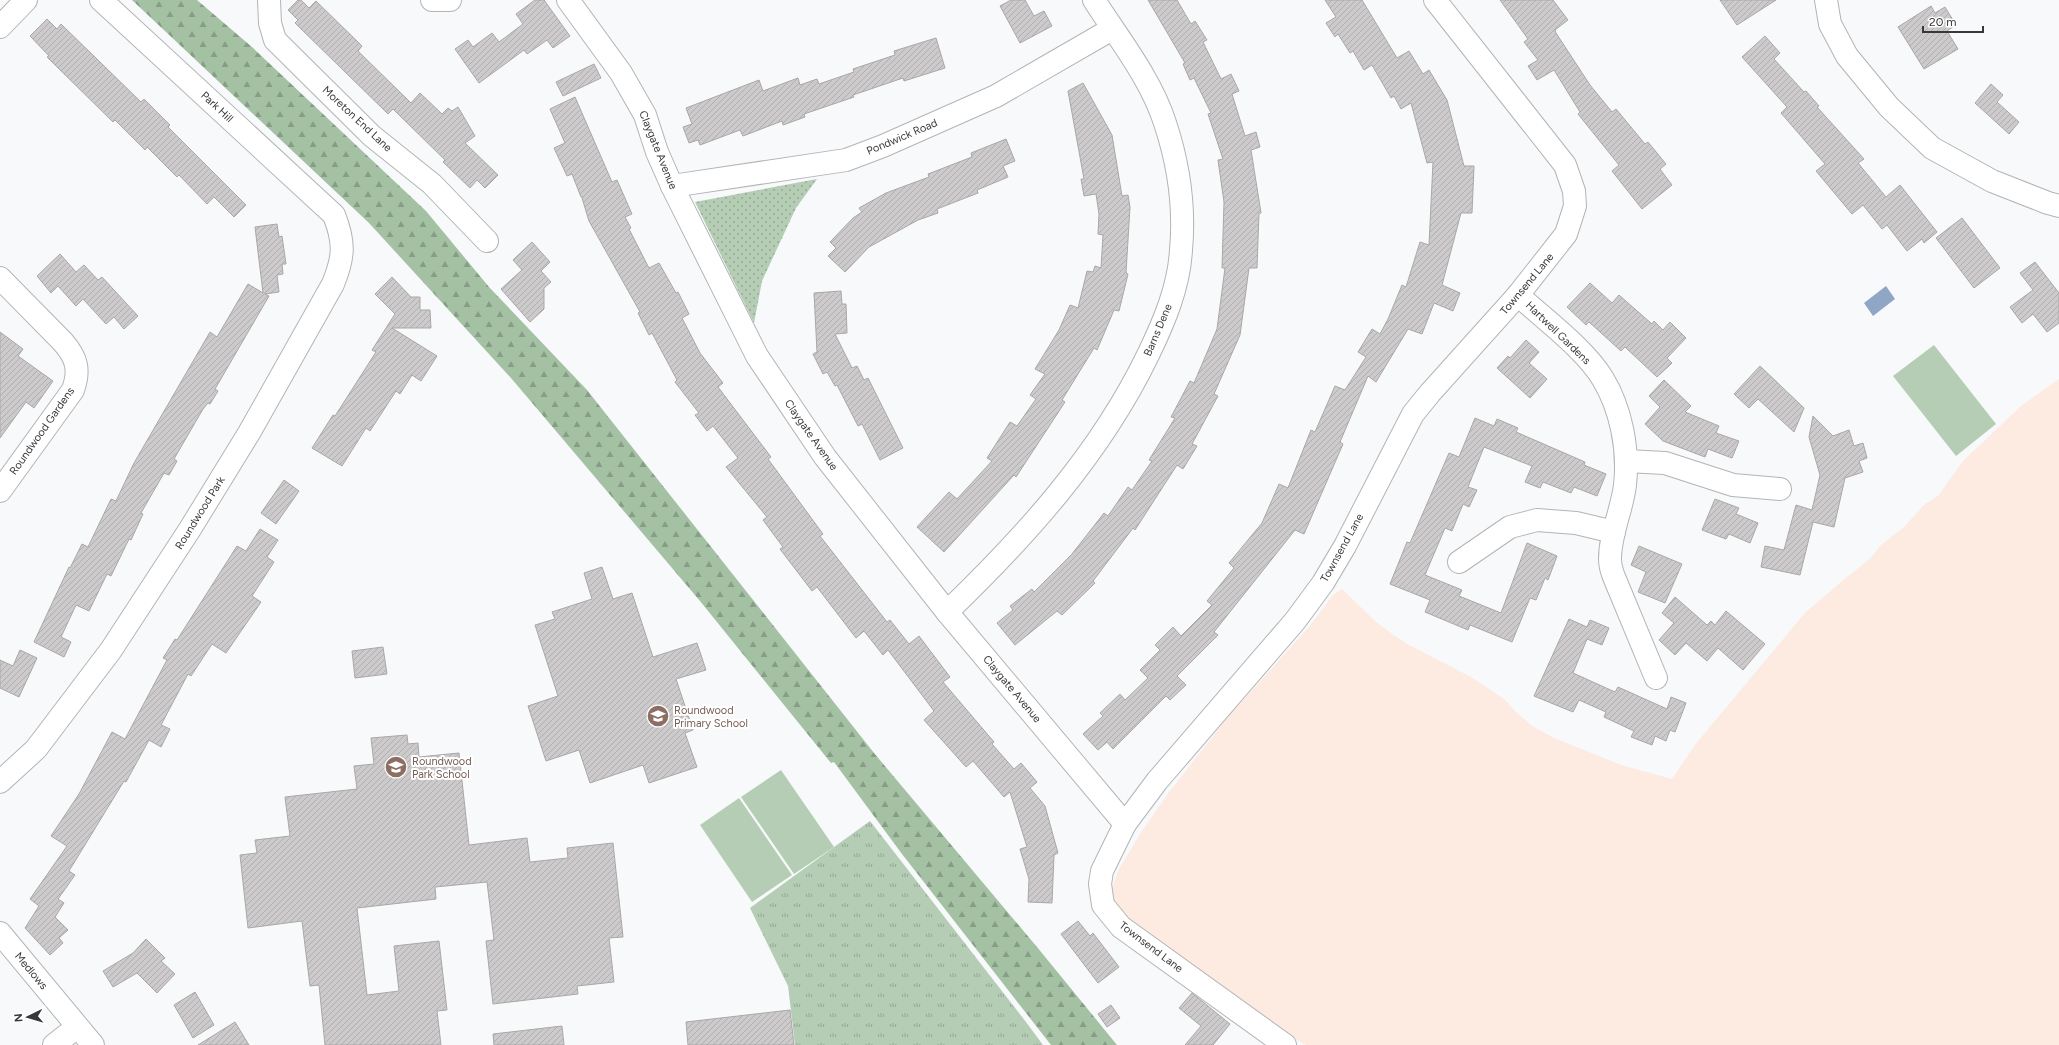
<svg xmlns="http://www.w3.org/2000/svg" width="2059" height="1045" font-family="Figtree,sans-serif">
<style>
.commercial{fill:#fdeae1}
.grass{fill:url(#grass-dots)}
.forest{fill:url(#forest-firs)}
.park{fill:url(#park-tufts)}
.pitch{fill:#b6cdb5}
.water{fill:#8fa6c5}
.building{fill:url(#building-hatch);stroke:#a9a7a8}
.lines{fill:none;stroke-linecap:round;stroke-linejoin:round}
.minor-casing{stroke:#b3b4b6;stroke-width:24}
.minor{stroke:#fff;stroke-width:22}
.labels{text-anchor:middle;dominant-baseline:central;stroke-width:4;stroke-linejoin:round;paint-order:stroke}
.street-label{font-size:11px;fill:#383839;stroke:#fff}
.education-label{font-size:11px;fill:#785e54;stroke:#fff;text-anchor:start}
</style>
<defs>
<pattern id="grass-dots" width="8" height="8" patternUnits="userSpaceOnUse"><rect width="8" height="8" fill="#b6cdb5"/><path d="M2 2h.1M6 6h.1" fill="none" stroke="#95a794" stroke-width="1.8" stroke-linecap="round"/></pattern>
<pattern id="forest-firs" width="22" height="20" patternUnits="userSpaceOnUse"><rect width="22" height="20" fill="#a4c1a3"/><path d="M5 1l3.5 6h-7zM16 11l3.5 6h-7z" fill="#879e86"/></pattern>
<pattern id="park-tufts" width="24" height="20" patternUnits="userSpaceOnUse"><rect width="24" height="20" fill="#b6cdb5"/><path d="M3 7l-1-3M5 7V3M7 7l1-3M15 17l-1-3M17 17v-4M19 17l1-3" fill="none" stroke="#95a794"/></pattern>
<pattern id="building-hatch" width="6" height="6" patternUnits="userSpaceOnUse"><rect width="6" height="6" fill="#cdcacc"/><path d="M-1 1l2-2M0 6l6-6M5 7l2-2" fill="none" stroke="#b1aeb0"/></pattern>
</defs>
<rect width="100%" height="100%" fill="#f7f9fb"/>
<!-- commercial -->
<path class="commercial" d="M2059,379V1045H1306L1286,1033L1119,913L1114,905L1112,888L1119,869L1142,831L1167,795L1228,717L1310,626L1333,595L1342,589L1375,621L1392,634L1409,645L1471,677L1504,699L1516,712L1532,726L1554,738L1621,765L1672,779L1695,745L1805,613L1842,581L1871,558L1880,546L1904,527L1925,504L1938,496L1963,461L2021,406Z"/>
<!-- grass -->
<path class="grass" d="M817,179L796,208L762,281L754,323L695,202Z"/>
<!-- forest -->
<path class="forest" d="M132,0H197L252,47L426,211L489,287L587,390L874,753L1037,947L1117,1045H1051L902,854L834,762L831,763L700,601L511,378L369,223Z"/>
<!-- park -->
<path class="park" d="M870,821L1026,1022L1043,1045H795L788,986L750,908Z"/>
<!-- pitch -->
<g class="pitch">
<path d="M1934,345L1996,424L1956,456L1893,376Z"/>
<path d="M781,770L834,847L794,874L741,797Z"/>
<path d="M739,798L792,875L752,902L700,825Z"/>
</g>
<!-- water -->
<path class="water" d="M1886,286L1895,299L1873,316L1864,303Z"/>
<!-- building -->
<g class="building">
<path d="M298,0H301L309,8L316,1L362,46L358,51L411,103L420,93L442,114L448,108L452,111L458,107L475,136L465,143L498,175L485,188L477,180L470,188L443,162L445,160L393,109L388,114L295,23L298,20L288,10Z"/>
<path d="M535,0H544L570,36L553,48L547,40L527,54L524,50L479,83L455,49L468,40L473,47L492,33L499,42L523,24L516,14Z"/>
<path d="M1011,0H1025L1034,16L1044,11L1052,26L1020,43L1000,6Z"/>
<path d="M1148,0H1177L1191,24L1195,21L1207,40L1203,42L1221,79L1231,74L1239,91L1232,94L1245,136L1256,132L1260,147L1251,150L1261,213H1259L1257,268H1249L1240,335L1214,394L1218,396L1192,444L1197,446L1183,469L1177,465L1135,530L1133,528L1093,581L1095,583L1062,615L1057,611L1015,645L997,623L1013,610L1010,606L1032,589L1034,592L1072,554L1104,513L1108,516L1128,487L1132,490L1152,461L1149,460L1175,418L1171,417L1190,381L1194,383L1217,329L1225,268H1222L1224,202L1218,160L1223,159L1208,114L1211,113L1194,78L1190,80L1183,64L1185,63Z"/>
<path d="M1325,0H1362L1397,58L1409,51L1423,74L1429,70L1447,100L1464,166H1474L1472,213H1461L1442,285L1460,293L1453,311L1434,303L1422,334L1408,329L1376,382L1368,376L1340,442L1343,444L1304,534L1295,530L1214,632L1218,635L1177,676L1186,685L1170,700L1166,696L1113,749L1107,742L1098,750L1083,734L1103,716L1100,713L1120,694L1125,700L1148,678L1140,670L1160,650L1155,645L1173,627L1181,636L1212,605L1207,601L1234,568L1229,563L1262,523L1279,484L1288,488L1311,430L1315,432L1335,386L1345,390L1366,357L1358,352L1372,329L1380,334L1388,319L1402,285L1406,287L1420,242L1429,245L1433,162L1427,163L1411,103L1401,109L1394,96L1391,98L1372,65L1364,70L1353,51L1350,53L1338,34L1335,37L1326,23L1336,17Z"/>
<path d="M1500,0H1553L1568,20L1555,30L1556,33L1590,85L1612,112L1616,109L1645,144L1648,142L1666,164L1660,169L1672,185L1642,209L1612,171L1619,165L1578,114L1580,112L1554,70L1537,80L1528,66L1538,60L1524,42L1528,39Z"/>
<path d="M1720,0H1776L1737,25Z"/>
<path d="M1931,6L1935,13L1945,7L1956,25L1947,31L1958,49L1924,69L1898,27Z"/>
<path d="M47,19L57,29L61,24L141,102L144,99L170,125L168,127L246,205L234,217L214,197L207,204L179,175L177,177L147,147L145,150L115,120L113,122L47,57L49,56L30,36Z"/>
<path d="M1765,36L1780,53L1774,59L1804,92L1806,91L1819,106L1817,107L1864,159L1858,163L1886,197L1900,185L1937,232L1924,243L1922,239L1907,251L1887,225L1882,229L1863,205L1852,214L1816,171L1825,164L1781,113L1787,107L1742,57Z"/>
<path d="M936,38L945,68L904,81L903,78L853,95L854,97L804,114L805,117L783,125L782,121L743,136L740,130L700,145L698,140L689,143L683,127L692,124L686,108L759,80L763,91L798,78L800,85L817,79L819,84L854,72L853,69L895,55L894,51Z"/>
<path d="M594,64L601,78L563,96L556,82Z"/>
<path d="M1083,83L1112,135L1122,196L1128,195L1130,207L1126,273L1128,274L1119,311L1114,310L1097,350L1094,348L1062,400L1065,402L1016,477L1014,475L944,552L917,527L949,492L957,499L992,461L987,458L1010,422L1017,426L1036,399L1030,395L1045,374L1035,369L1059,330L1070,305L1078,308L1087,271L1093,272L1095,266L1101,268L1103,235L1098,234L1099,214L1096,194L1084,196L1081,179H1084L1068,91Z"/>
<path d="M1991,84L2003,95L1997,102L2019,122L2009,134L1975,103Z"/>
<path d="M575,97L612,182L617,180L632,214L625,217L631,228L629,229L649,268L659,263L676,293L678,292L689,314L682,318L700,353L723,383L718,387L771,457L768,459L823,534L820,536L887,622L890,620L909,644L919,636L950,677L943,682L994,742L992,744L1014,769L1021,763L1037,782L1030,788L1045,806L1058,853L1054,855L1052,903L1028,902L1029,879L1020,849L1027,847L1010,792L1004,797L973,761L966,767L924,720L934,711L888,650L883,655L864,631L856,638L817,587L812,591L780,549L783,547L763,520L767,517L726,467L738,458L713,426L707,431L695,415L699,413L675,382L677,380L652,333L649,335L638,313L640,312L589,221L582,198L583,197H581L572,174L567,176L554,148L565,143L550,109Z"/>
<path d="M1006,139L1015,161L1003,166L1008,177L977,190L978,193L937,209L938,213L918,220L869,247L845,272L828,256L836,248L830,242L853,218L862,212L859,208L886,193L929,177L928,174L972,157L971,153Z"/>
<path d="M1962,218L2000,268L1974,288L1936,238Z"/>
<path d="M277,224L279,237L282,236L286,264H282L283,274L277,275L279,292L265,294L269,296L215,389L218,391L210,404L208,403L203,409L174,459L177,461L169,475L164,473L141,513L143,514L131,540L129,539L111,576L107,574L89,611L76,605L61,637L71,642L64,657L34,642L69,567L70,568L82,544L88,547L111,499L116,501L134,463L210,332L217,337L248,284L263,293L255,227Z"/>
<path d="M532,242L550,262L541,271L551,282L544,288V309L530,322L501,289L522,270L513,260Z"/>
<path d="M60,254L76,272L84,265L98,280L102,277L138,316L124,329L114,317L106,324L83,299L76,306L58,286L51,293L37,276Z"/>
<path d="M2035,262L2059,293V323L2047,332L2033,314L2022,323L2010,307L2033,290L2020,273Z"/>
<path d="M392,277L411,297H420V310H430L431,328H392L437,356L421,381L412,375L400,394L396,391L370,431L366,428L342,466L312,448L333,415L335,416L376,352L372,350L395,314L375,294Z"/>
<path d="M1590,283L1612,303L1619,295L1652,324L1654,321L1663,330L1670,322L1686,338L1667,358L1672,363L1657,377L1625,347L1621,351L1589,322L1586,325L1567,307Z"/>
<path d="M841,291L842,304H846L847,333L835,334L852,368L857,366L864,380L868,378L903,448L880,460L862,424L858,426L837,385L835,386L827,372L823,374L813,354L817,352L814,293Z"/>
<path d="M0,332L23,349L18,356L53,381L34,408L26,402L0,438Z"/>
<path d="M1526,340L1539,352L1529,363L1547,379L1530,398L1497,368L1508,356L1510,358Z"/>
<path d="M1760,366L1804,408L1794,432L1758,399L1749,408L1734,394Z"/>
<path d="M1664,380L1691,406L1685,412L1719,426L1716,433L1739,441L1732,458L1708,449L1705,457L1663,441L1645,424L1660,407L1649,396Z"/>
<path d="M1813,416L1833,436L1849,430L1854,446L1863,443L1867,458L1859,461L1863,472L1845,478L1834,527L1813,522L1800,575L1761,567L1765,546L1784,550L1796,505L1812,510L1820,475L1809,437Z"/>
<path d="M1475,418L1494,426L1497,419L1518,428L1516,432L1585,462L1584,465L1606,474L1597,496L1574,487L1571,493L1543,482L1540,488L1525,482L1532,466L1484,447L1468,487L1477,490L1469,507L1463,504L1452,531L1445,528L1425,575L1462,590L1459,596L1501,613L1527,543L1557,556L1548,580L1545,578L1536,600L1530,598L1512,642L1470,625L1468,630L1425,612L1430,600L1390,584L1407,542L1410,543L1449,453L1459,457Z"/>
<path d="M284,480L299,491L276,524L261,513Z"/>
<path d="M1715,499L1739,508L1736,514L1758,523L1750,543L1729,534L1726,539L1702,530Z"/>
<path d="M260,529L278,540L267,557L274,562L252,596L261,602L226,653L212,644L191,676L188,674L161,725L170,729L161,747L149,740L126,782L124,781L69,871L75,875L58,899L64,903L55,917L68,930L59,938L63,943L50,955L25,928L39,906L30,899L67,846L51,836L79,794L112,732L125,739L167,660L163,658L175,639L177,640L237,546L246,551Z"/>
<path d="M1639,546L1682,564L1665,603L1638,592L1646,572L1631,565Z"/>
<path d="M602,567L613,599L632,593L653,657L697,643L706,670L676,679L693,730L685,733L697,767L649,783L643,765L590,783L579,750L546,761L528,706L558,696L535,625L555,619L552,612L592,599L584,573Z"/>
<path d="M1675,597L1707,625L1711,621L1715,625L1726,611L1765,644L1743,670L1718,648L1707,661L1686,643L1675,655L1659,640L1674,623L1662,613Z"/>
<path d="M1569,619L1587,627L1590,620L1609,628L1602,645L1587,639L1573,673L1615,692L1618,687L1667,709L1671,697L1686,703L1675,732L1670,730L1666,741L1655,736L1652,745L1631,737L1634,731L1604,717L1606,712L1579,700L1573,712L1534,696Z"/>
<path d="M383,647L387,674L355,678L352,651Z"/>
<path d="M20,650L37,658L19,697L0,688V660L13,666Z"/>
<path d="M407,735L408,744L418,743L419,757L459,753L469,845L527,838L530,862L568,858L567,848L613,843L623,937L609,938L614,982L577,986L578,994L493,1004L486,941L494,940L487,882L435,887L436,899L357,908L367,995L399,991L394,946L439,941L447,1010L437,1011L441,1045H325L319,985L310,986L302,921L248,928L240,855L257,853L255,840L290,836L285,797L357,789L354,766L374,764L371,738Z"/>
<path d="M1078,921L1090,936L1093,933L1119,967L1098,983L1061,934Z"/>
<path d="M146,939L165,958L161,961L175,974L157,993L137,973L113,987L103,971L133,953Z"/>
<path d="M195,992L214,1025L193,1038L174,1005Z"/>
<path d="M1192,993L1230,1024L1213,1045H1185L1201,1026L1179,1008Z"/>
<path d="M1111,1005L1120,1018L1107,1027L1098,1014Z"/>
<path d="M790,1010L794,1045H688L686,1022Z"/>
<path d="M235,1022L249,1045H198Z"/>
<path d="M562,1026L564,1045H494L493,1034Z"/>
</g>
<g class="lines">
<!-- minor casing -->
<g class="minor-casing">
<g id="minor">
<path d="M269,0L270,23L275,40L372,136L432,184L487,241"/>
<path d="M432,0H450"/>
<path d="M568,0L621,73L645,115L657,152L672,186L757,356L825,457L947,612L1125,824"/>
<path d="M1826,0L1830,24L1847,56L1889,107L1932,148L1992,181L2048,203L2059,206"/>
<path d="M0,27L26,0"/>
<path d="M672,186L846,160L883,146L996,96L1112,29"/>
<path d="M0,278L63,342C77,358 80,370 73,390L0,491"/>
<path d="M1518,295C1544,319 1585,349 1603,379C1621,409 1629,449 1625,485C1622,510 1610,534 1610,559C1610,565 1612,572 1614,577L1656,678"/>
<path d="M1626,461L1665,463L1733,485L1780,489"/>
<path d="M1459,562L1510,527L1537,520L1576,523L1614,532"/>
<path d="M947,612C1026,536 1100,454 1148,355C1164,322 1179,287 1181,250C1185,206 1179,165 1165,123C1151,79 1119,39 1094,0"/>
<path d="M0,782L36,749L111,650L190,529L249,433L333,284C344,257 345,243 334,215L101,0"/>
<path d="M0,933L93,1045"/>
<path d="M54,1045L77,1027"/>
<path d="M1285,1045L1121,927L1103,905L1100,884L1102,871L1125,824L1157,781L1295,621L1323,583L1345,546L1413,414L1430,393L1518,295L1566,234L1575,206L1574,191L1565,165L1435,0"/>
</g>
</g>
<!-- minor -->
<use href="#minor" class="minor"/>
</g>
<!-- icons -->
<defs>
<g id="school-disc" transform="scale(1.15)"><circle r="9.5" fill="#8d6e63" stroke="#fff"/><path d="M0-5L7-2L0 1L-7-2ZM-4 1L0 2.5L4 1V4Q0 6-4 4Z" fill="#fff"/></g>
</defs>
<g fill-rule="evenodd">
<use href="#school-disc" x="658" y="716"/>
<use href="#school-disc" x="396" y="767"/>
</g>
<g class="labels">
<!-- street labels -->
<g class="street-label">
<text transform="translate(217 107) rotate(43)">Park Hill</text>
<text transform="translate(357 119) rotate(43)">Moreton End Lane</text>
<text transform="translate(902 137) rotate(-23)">Pondwick Road</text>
<text transform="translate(658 150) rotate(68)">Claygate Avenue</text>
<text transform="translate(1527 284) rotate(-50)">Townsend Lane</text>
<text transform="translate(1158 330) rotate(-67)">Barns Dene</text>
<text transform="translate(1558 333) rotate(44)">Hartwell Gardens</text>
<text transform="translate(42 431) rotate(-55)">Roundwood Gardens</text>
<text transform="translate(811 435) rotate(55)">Claygate Avenue</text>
<text transform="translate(200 513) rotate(-58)">Roundwood Park</text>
<text transform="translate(1342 548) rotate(-61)">Townsend Lane</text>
<text transform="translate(1012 689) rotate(50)">Claygate Avenue</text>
<text transform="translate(1151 947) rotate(37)">Townsend Lane</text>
<text transform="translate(31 971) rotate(50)">Medlows</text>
</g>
<!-- education labels -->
<g class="education-label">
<text x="674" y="710">Roundwood<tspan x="674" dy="13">Primary School</tspan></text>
<text x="412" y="761">Roundwood<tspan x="412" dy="13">Park School</tspan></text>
</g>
</g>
<!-- north arrow -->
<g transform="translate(28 1017) rotate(265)" stroke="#ffffff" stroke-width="3" paint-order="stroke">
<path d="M0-3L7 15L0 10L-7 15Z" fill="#383839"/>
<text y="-6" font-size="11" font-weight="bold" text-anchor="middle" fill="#383839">N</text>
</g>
<!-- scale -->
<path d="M1923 26v6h60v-6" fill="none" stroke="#383839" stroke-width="2"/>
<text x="1929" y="26" font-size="12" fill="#383839" stroke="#ffffff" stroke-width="3" paint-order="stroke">20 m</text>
</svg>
